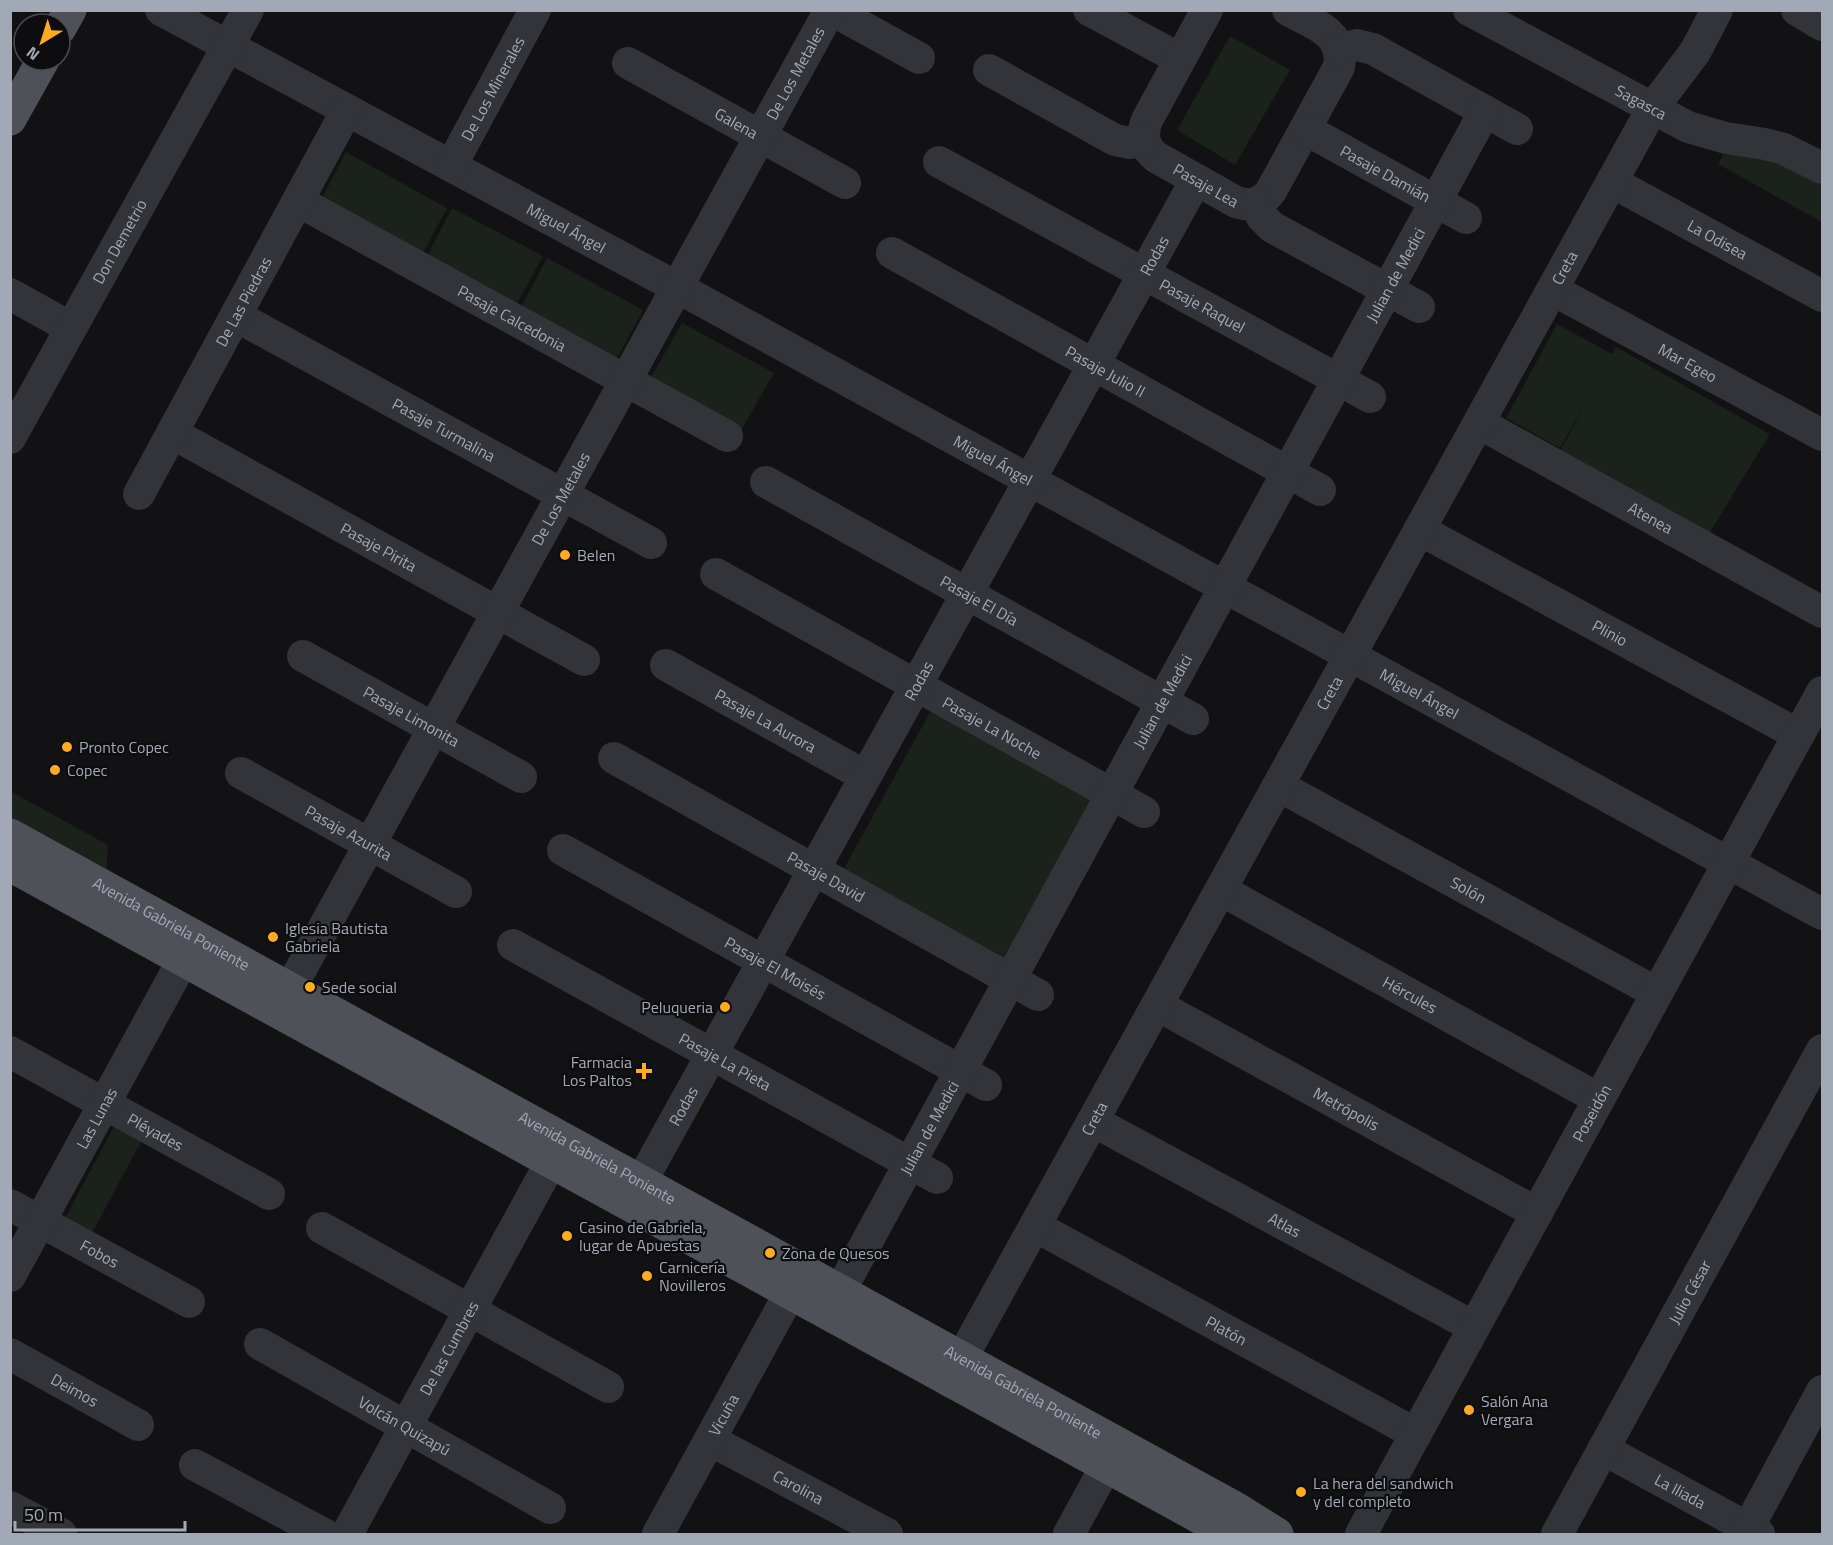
<svg xmlns="http://www.w3.org/2000/svg" width="1833" height="1545" font-family="'Titillium Web',sans-serif">
<style>
.green{fill:#1a221b}
.lines{fill:none;stroke-linecap:round;stroke-linejoin:round}
.minor{stroke:#323439;stroke-width:32}
.major{stroke:#4e5158;stroke-width:33}
.poi-dot{fill:#ffab1f;stroke:#0d0d0f;stroke-width:2}
.labels{text-anchor:middle;dominant-baseline:central;stroke-width:4.5;stroke-linejoin:round;paint-order:stroke}
.street-label{font-size:16px;fill:#a2a9b6;stroke:#0d0d0f}
.poi-label{font-size:16px;fill:#a2a9b6;stroke:#0d0d0f;text-anchor:start}
</style>
<rect width="100%" height="100%" fill="#121214"/>
<!-- green -->
<g class="green">
<path d="M1230,36L1290,70L1235,165L1177,130Z"/>
<path d="M346,152L447,208L421,257L319,204Z"/>
<path d="M1723,154L1778,159L1822,184V222L1718,164Z"/>
<path d="M452,208L543,256L515,307L425,260Z"/>
<path d="M547,258L643,310L614,364L519,311Z"/>
<path d="M682,323L774,373L740,432L650,379Z"/>
<path d="M1557,324L1612,354L1616,347L1770,434L1704,542L1557,457L1587,400L1560,448L1506,418Z"/>
<path d="M934,705L1100,794L1005,966L841,874Z"/>
<path d="M10,791L108,845L105,892L11,841Z"/>
<path d="M116,1123L143,1138L91,1235L63,1222Z"/>
</g>
<g class="lines">
<!-- minor -->
<g class="minor">
<path id="s1" d="M161,10L695,297L1822,914"/>
<path d="M832,10L919,58"/>
<path d="M1089,10L1180,59"/>
<path id="s2" d="M1207,10L1147,120C1141,135 1144,147 1156,157L1236,202C1251,207 1262,203 1271,191L1339,67C1345,32 1313,24 1288,10"/>
<path id="s3" d="M1469,10L1688,127L1726,138L1765,144L1784,149L1822,168"/>
<path d="M1797,10L1822,25"/>
<path d="M1339,49L1357,45L1373,49L1517,129"/>
<path id="s4" d="M628,63L845,183"/>
<path d="M989,70L1115,140L1130,143L1144,141"/>
<path id="s5" d="M1305,129L1466,218"/>
<path id="s6" d="M939,162L1370,397"/>
<path id="s7" d="M451,166L535,10"/>
<path id="s8" d="M1612,182L1822,296"/>
<path id="s9" d="M298,201L727,436"/>
<path d="M1255,204L1262,217L1272,227L1419,307"/>
<path id="s10" d="M892,253L1320,490"/>
<path id="s11" d="M1553,290L1822,435"/>
<path d="M10,294L71,328"/>
<path id="s12" d="M236,316L651,543"/>
<path id="s13" d="M1479,423L1822,612"/>
<path id="s14" d="M172,433L584,660"/>
<path id="s15" d="M10,438L248,10"/>
<path id="s16" d="M766,482L1193,719"/>
<path id="s17" d="M139,494L347,110"/>
<path id="s18" d="M1420,530L1799,735"/>
<path id="s19" d="M716,574L1144,812"/>
<path id="s20" d="M303,656L521,777"/>
<path id="s21" d="M666,665L865,776"/>
<path id="s22" d="M614,758L1038,995"/>
<path id="s23" d="M241,773L456,892"/>
<path id="s24" d="M1279,786L1657,993"/>
<path id="s25" d="M563,850L986,1085"/>
<path id="s26" d="M1221,890L1599,1099"/>
<path id="s27" d="M513,945L937,1178"/>
<path id="s28" d="M290,989L830,10"/>
<path id="s29" d="M1157,1005L1537,1213"/>
<path id="s30" d="M10,1052L269,1194"/>
<path id="s31" d="M1093,1121L1474,1327"/>
<path id="s32" d="M641,1182L1196,180"/>
<path id="s33" d="M10,1205L189,1302"/>
<path id="s34" d="M1035,1226L1416,1434"/>
<path d="M322,1228L608,1387"/>
<path id="s35" d="M10,1276L183,960"/>
<path id="s36" d="M840,1291L1485,111"/>
<path id="s37" d="M260,1344L550,1508"/>
<path id="s38" d="M10,1354L138,1425"/>
<path id="s39" d="M949,1381L1652,109L1695,52L1717,10"/>
<path id="s40" d="M710,1440L887,1534"/>
<path id="s41" d="M1603,1449L1759,1534"/>
<path d="M195,1465L324,1534"/>
<path d="M10,1507L61,1534"/>
<path d="M1748,1528L1822,1391"/>
<path id="s42" d="M347,1534L551,1162"/>
<path id="s43" d="M658,1534L790,1293"/>
<path d="M1069,1534L1118,1444"/>
<path id="s44" d="M1361,1534L1822,692"/>
<path id="s45" d="M1557,1534L1822,1050"/>
</g>
<!-- major -->
<g class="major">
<path d="M60,28L70,10"/>
<path d="M10,119L43,60"/>
<path id="s46" d="M10,835L1237,1509L1277,1534"/>
<path d="M10,865L1230,1534"/>
</g>
</g>
<!-- markers -->
<g class="poi-dot">
<circle cx="565" cy="555" r="6"/>
<circle cx="67" cy="747" r="6"/>
<circle cx="55" cy="770" r="6"/>
<circle cx="273" cy="937" r="6"/>
<circle cx="310" cy="987" r="6"/>
<circle cx="725" cy="1007" r="6"/>
<path d="M641 1062h6v6h6v6h-6v6h-6v-6h-6v-6h6z"/>
<circle cx="567" cy="1236" r="6"/>
<circle cx="770" cy="1253" r="6"/>
<circle cx="647" cy="1276" r="6"/>
<circle cx="1469" cy="1410" r="6"/>
<circle cx="1301" cy="1492" r="6"/>
</g>
<g class="labels">
<!-- street labels -->
<g class="street-label">
<text stroke="none"><textPath href="#s28" startOffset="1046">De Los Metales</textPath></text>
<text stroke="none"><textPath href="#s7" startOffset="88">De Los Minerales</textPath></text>
<text stroke="none"><textPath href="#s3" startOffset="195">Sagasca</textPath></text>
<text stroke="none"><textPath href="#s4" startOffset="124">Galena</textPath></text>
<text stroke="none"><textPath href="#s5" startOffset="92">Pasaje Damián</textPath></text>
<text stroke="none"><textPath href="#s2" startOffset="224">Pasaje Lea</textPath></text>
<text stroke="none"><textPath href="#s1" startOffset="460">Miguel Ángel</textPath></text>
<text stroke="none"><textPath href="#s8" startOffset="120">La Odisea</textPath></text>
<text stroke="none"><textPath href="#s15" startOffset="225">Don Demetrio</textPath></text>
<text stroke="none"><textPath href="#s32" startOffset="1059">Rodas</textPath></text>
<text stroke="none"><textPath href="#s39" startOffset="1272">Creta</textPath></text>
<text stroke="none"><textPath href="#s36" startOffset="1158">Julian de Medici</textPath></text>
<text stroke="none"><textPath href="#s17" startOffset="219">De Las Piedras</textPath></text>
<text stroke="none"><textPath href="#s6" startOffset="300">Pasaje Raquel</textPath></text>
<text stroke="none"><textPath href="#s9" startOffset="244">Pasaje Calcedonia</textPath></text>
<text stroke="none"><textPath href="#s11" startOffset="153">Mar Egeo</textPath></text>
<text stroke="none"><textPath href="#s10" startOffset="244">Pasaje Julio II</textPath></text>
<text stroke="none"><textPath href="#s12" startOffset="237">Pasaje Turmalina</textPath></text>
<text stroke="none"><textPath href="#s1" startOffset="946">Miguel Ángel</textPath></text>
<text stroke="none"><textPath href="#s28" startOffset="560">De Los Metales</textPath></text>
<text stroke="none"><textPath href="#s13" startOffset="196">Atenea</textPath></text>
<text stroke="none"><textPath href="#s14" startOffset="236">Pasaje Pirita</textPath></text>
<text stroke="none"><textPath href="#s16" startOffset="244">Pasaje El Día</textPath></text>
<text stroke="none"><textPath href="#s18" startOffset="216">Plinio</textPath></text>
<text stroke="none"><textPath href="#s32" startOffset="573">Rodas</textPath></text>
<text stroke="none"><textPath href="#s1" startOffset="1432">Miguel Ángel</textPath></text>
<text stroke="none"><textPath href="#s39" startOffset="786">Creta</textPath></text>
<text stroke="none"><textPath href="#s36" startOffset="672">Julian de Medici</textPath></text>
<text stroke="none"><textPath href="#s20" startOffset="124">Pasaje Limonita</textPath></text>
<text stroke="none"><textPath href="#s21" startOffset="114">Pasaje La Aurora</textPath></text>
<text stroke="none"><textPath href="#s19" startOffset="316">Pasaje La Noche</textPath></text>
<text stroke="none"><textPath href="#s23" startOffset="123">Pasaje Azurita</textPath></text>
<text stroke="none"><textPath href="#s22" startOffset="243">Pasaje David</textPath></text>
<text stroke="none"><textPath href="#s24" startOffset="216">Solón</textPath></text>
<text stroke="none"><textPath href="#s46" startOffset="184">Avenida Gabriela Poniente</textPath></text>
<text stroke="none"><textPath href="#s25" startOffset="243">Pasaje El Moisés</textPath></text>
<text stroke="none"><textPath href="#s26" startOffset="216">Hércules</textPath></text>
<text stroke="none"><textPath href="#s27" startOffset="242">Pasaje La Pieta</textPath></text>
<text stroke="none"><textPath href="#s32" startOffset="87">Rodas</textPath></text>
<text stroke="none"><textPath href="#s29" startOffset="216">Metrópolis</textPath></text>
<text stroke="none"><textPath href="#s44" startOffset="480">Poseidón</textPath></text>
<text stroke="none"><textPath href="#s35" startOffset="180">Las Lunas</textPath></text>
<text stroke="none"><textPath href="#s39" startOffset="300">Creta</textPath></text>
<text stroke="none"><textPath href="#s36" startOffset="186">Julian de Medici</textPath></text>
<text stroke="none"><textPath href="#s30" startOffset="166">Pléyades</textPath></text>
<text stroke="none"><textPath href="#s46" startOffset="670">Avenida Gabriela Poniente</textPath></text>
<text stroke="none"><textPath href="#s31" startOffset="218">Atlas</textPath></text>
<text stroke="none"><textPath href="#s33" startOffset="102">Fobos</textPath></text>
<text stroke="none"><textPath href="#s45" startOffset="276">Julio César</textPath></text>
<text stroke="none"><textPath href="#s34" startOffset="218">Platón</textPath></text>
<text stroke="none"><textPath href="#s42" startOffset="212">De las Cumbres</textPath></text>
<text stroke="none"><textPath href="#s38" startOffset="74">Deimos</textPath></text>
<text stroke="none"><textPath href="#s46" startOffset="1156">Avenida Gabriela Poniente</textPath></text>
<text stroke="none"><textPath href="#s43" startOffset="136">Vicuña</textPath></text>
<text stroke="none"><textPath href="#s37" startOffset="166">Volcán Quizapú</textPath></text>
<text stroke="none"><textPath href="#s40" startOffset="100">Carolina</textPath></text>
<text stroke="none"><textPath href="#s41" startOffset="88">La Iliada</textPath></text>
</g>
<!-- poi labels -->
<g class="poi-label">
<text x="577" y="555">Belen</text>
<text x="79" y="747">Pronto Copec</text>
<text x="67" y="770">Copec</text>
<text x="285" y="928">Iglesia Bautista<tspan x="285" dy="18">Gabriela</tspan></text>
<text x="322" y="987">Sede social</text>
<text x="713" y="1007" text-anchor="end">Peluqueria</text>
<text x="632" y="1062" text-anchor="end">Farmacia<tspan x="632" dy="18">Los Paltos</tspan></text>
<text x="579" y="1227">Casino de Gabriela,<tspan x="579" dy="18">lugar de Apuestas</tspan></text>
<text x="782" y="1253">Zona de Quesos</text>
<text x="659" y="1267">Carnicería<tspan x="659" dy="18">Novilleros</tspan></text>
<text x="1481" y="1401">Salón Ana<tspan x="1481" dy="18">Vergara</tspan></text>
<text x="1313" y="1483">La hera del sandwich<tspan x="1313" dy="18">y del completo</tspan></text>
</g>
</g>
<!-- border -->
<rect width="1833" height="1545" fill="none" stroke="#a2a9b6" stroke-width="24"/>
<!-- north arrow -->
<g transform="translate(42 42) rotate(218)"><circle r="28" fill="#0d0d0f" stroke="#494b52" stroke-width="1.5"/>
<path d="M0-4.5L10 22L0 15L-10 22Z" fill="#ffab1f"/>
<text y="-9" font-size="16" font-weight="bold" text-anchor="middle" fill="#a2a9b6">N</text>
</g>
<!-- scale -->
<path d="M15 1521v9h170v-9" fill="none" stroke="#a2a9b6" stroke-width="3"/>
<text x="24" y="1521" font-size="18" fill="#a2a9b6" stroke="#0d0d0f" stroke-width="4.5" paint-order="stroke">50 m</text>
</svg>
